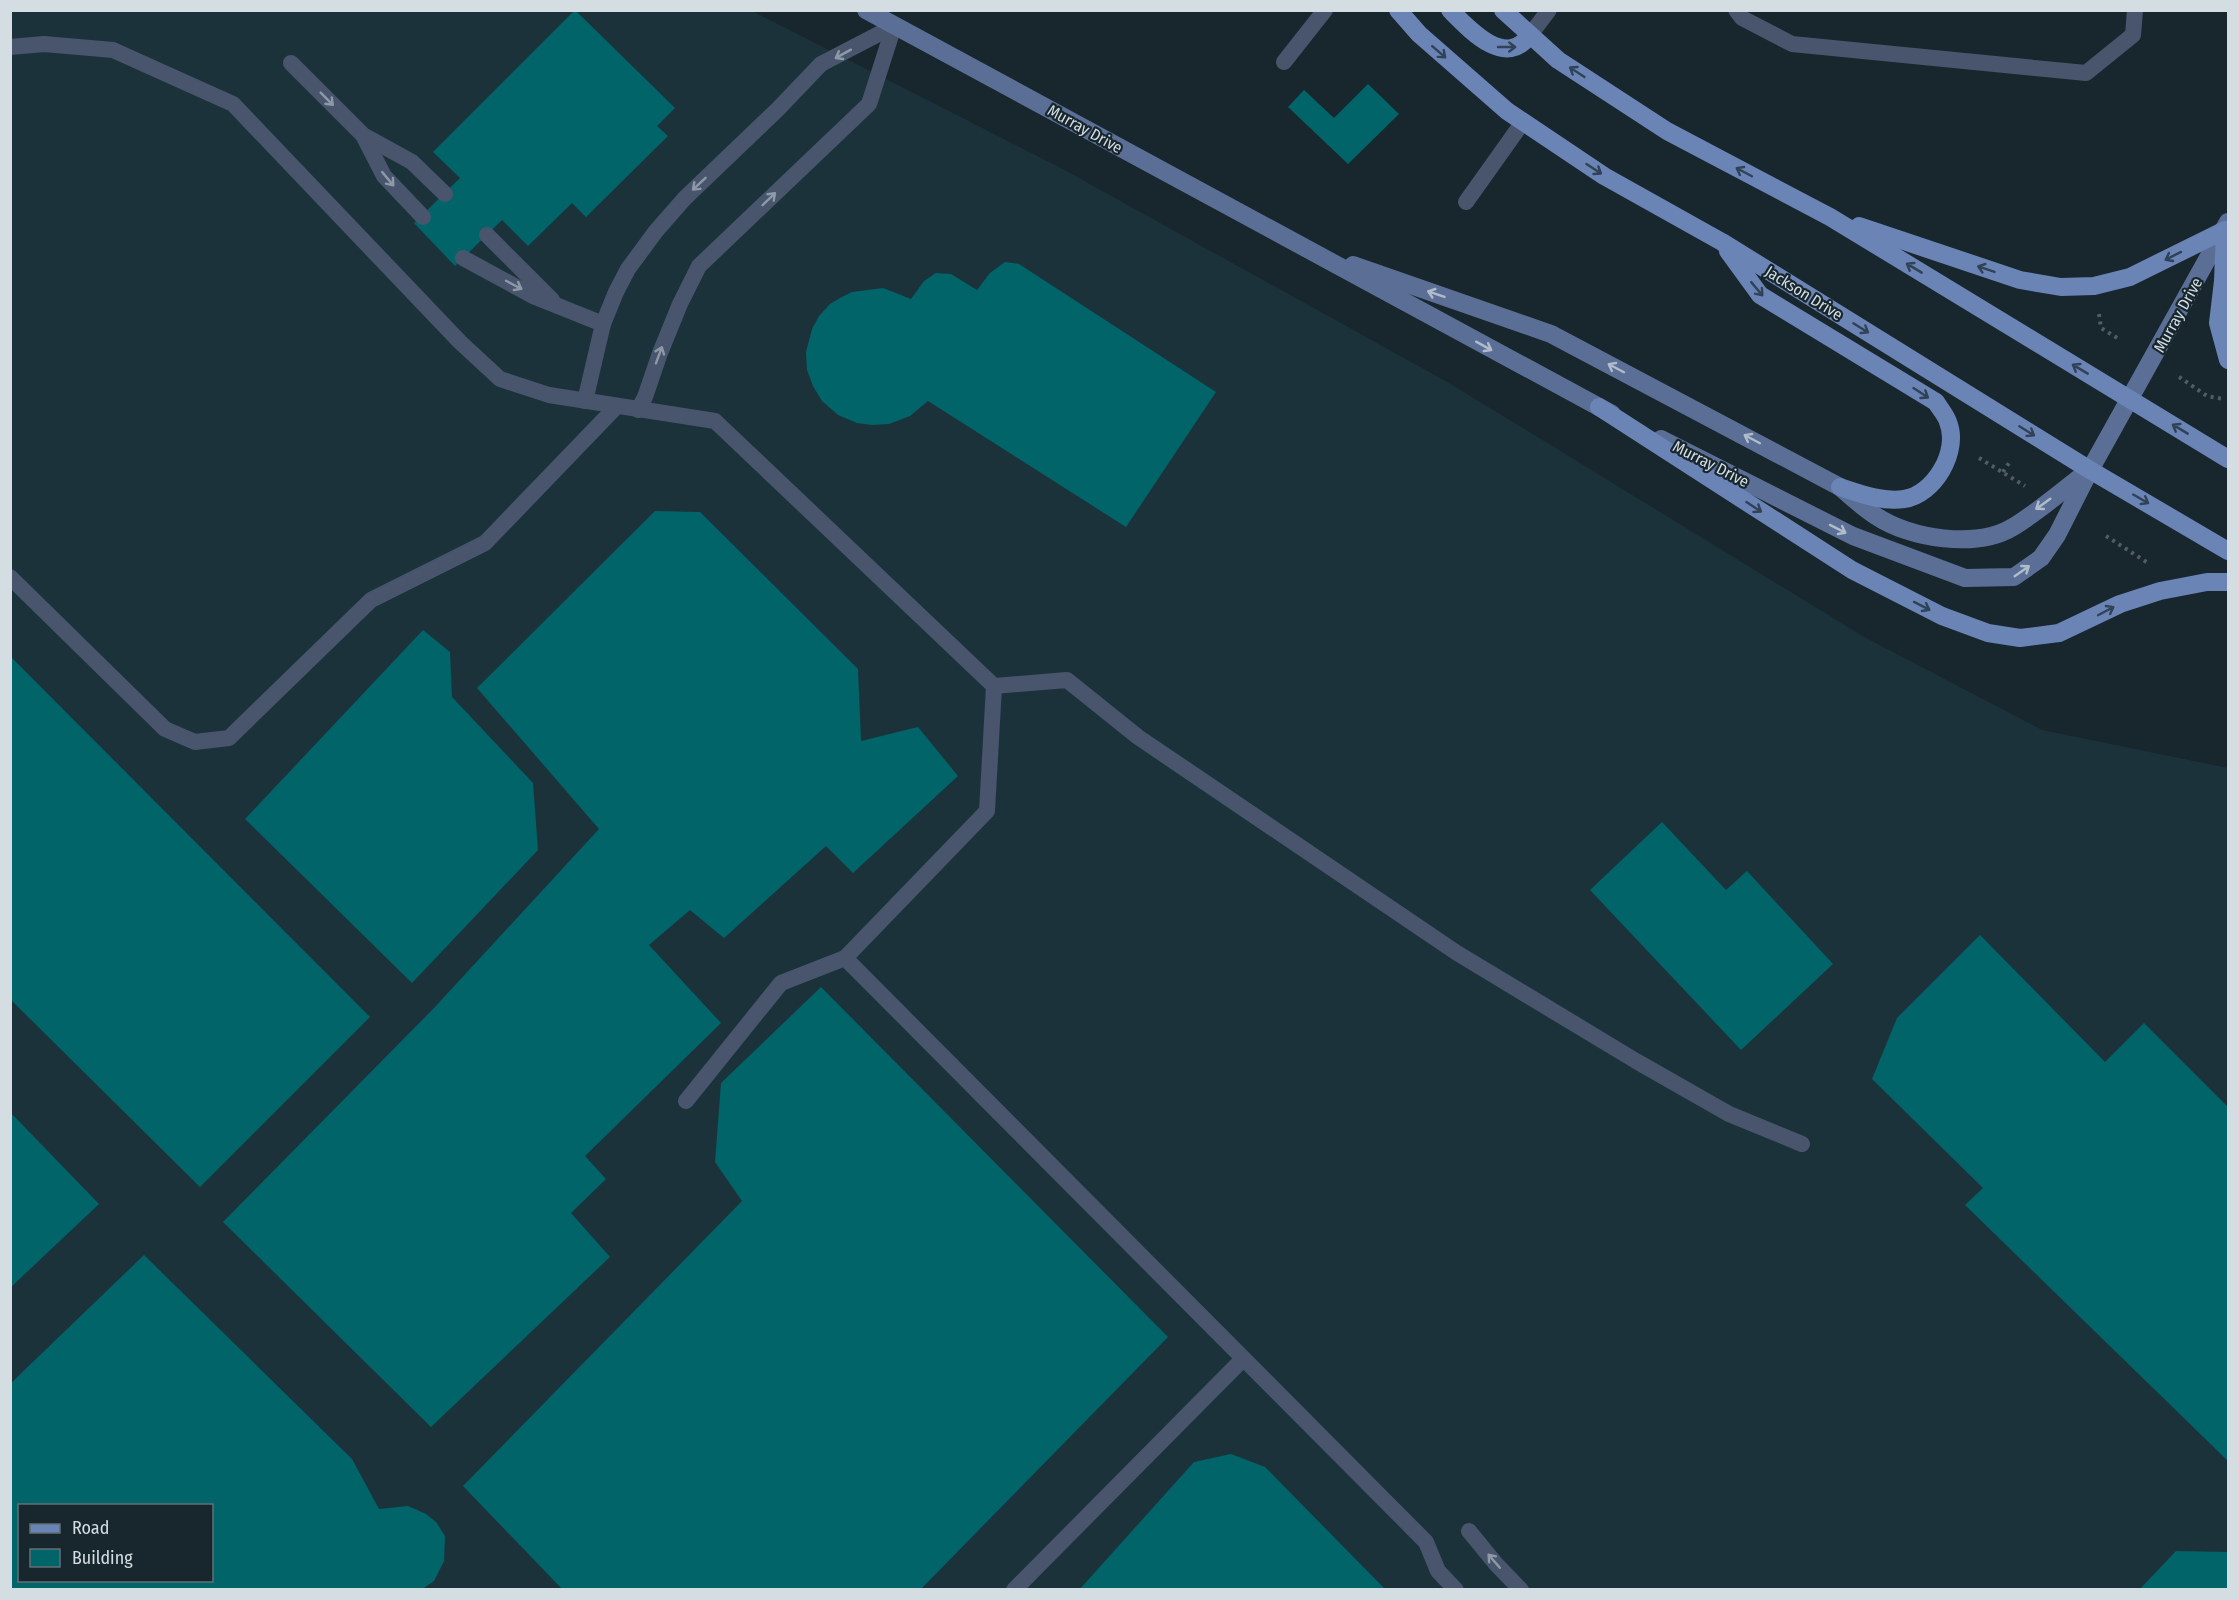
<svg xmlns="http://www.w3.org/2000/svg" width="2239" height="1600" font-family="'Fira Sans Condensed',sans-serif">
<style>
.built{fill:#1c323b;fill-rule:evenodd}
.building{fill:#016468;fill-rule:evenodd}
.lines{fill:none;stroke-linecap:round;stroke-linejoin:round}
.path{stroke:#515d64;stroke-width:4;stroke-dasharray:3 4.5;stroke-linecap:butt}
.lane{stroke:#48556d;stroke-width:16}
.secondary{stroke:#5b6f96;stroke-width:18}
.primary{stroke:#6a84b6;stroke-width:18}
.oneway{stroke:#314257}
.oneway2{stroke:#8e99a8}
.oneway3{stroke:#b0bccb}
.labels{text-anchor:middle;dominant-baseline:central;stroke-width:4.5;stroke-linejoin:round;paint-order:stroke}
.street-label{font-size:16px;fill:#d4dde2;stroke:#18262e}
</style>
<rect width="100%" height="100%" fill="#18262e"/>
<!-- built -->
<path class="built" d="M11,11H752L1059,167L1449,383L1866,638L2042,730L2228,768V1589L11,1590ZM20,1506H212V1580H20Z"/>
<!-- building -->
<g class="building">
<path d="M575,10L675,108L657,126L668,136L586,217L572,203L528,246L502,220L455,266L414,223L460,178L433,152Z"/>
<path d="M1368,84L1399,114L1348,164L1288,107L1304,90L1334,118Z"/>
<path d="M1005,262L1019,264L1216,392L1126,527L928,401L910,416L889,424L872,425L857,423L838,415L822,401L813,386L807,370L806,352L812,329L819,316L830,304L840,298L852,292L883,288L911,299L924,281L936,273L951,274L977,290L990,273Z"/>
<path d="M655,511L700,512L858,669L861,741L918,727L958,776L853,873L826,846L724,938L690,910L649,945L721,1023L585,1156L606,1179L571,1213L610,1257L431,1427L223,1222L434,1008L599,829L477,688Z"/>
<path d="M423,630L450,652L452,697L533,783L538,850L412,983L245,819Z"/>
<path d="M10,656L370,1017L200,1187L10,999Z"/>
<path d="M1662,822L1726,890L1747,871L1833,964L1741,1050L1590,890Z"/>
<path d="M1980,935L2105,1062L2144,1023L2228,1107V1461L1965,1205L1983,1188L1872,1079L1897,1018Z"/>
<path d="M821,987L1168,1337L920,1590H563L463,1486L742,1201L715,1162L721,1083Z"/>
<path d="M10,1112L99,1204L10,1288Z"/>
<path d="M144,1255L352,1459L379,1509L408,1506L426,1514L436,1522L445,1536L444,1561L434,1581L421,1590H10V1384ZM20,1506H212V1580H20Z"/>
<path d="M1231,1454L1265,1467L1386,1590H1079L1194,1462Z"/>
<path d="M2176,1551L2228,1552V1590H2139Z"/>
</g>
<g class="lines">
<!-- path -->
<g class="path">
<path d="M2099,314L2101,328L2119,339"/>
<path d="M2179,377L2207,396L2223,399"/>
<path d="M1979,458L2025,486"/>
<path d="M2003,472L2011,460"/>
<path d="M2106,536L2148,563"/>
</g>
<!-- lane -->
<g class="lane">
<path d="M1736,10L1742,18L1792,44L2086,73L2133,35L2135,10"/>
<path d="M1530,35L1549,10"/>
<path d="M10,47L44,44L113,50L233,104L460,342L500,379L549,395L715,421L994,686L987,811L845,958L1426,1542L1438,1571L1456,1590"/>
<path d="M1284,62L1325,10"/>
<path d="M291,63L363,135L412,162L445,194"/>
<path d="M363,135L384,176L423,217"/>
<path d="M1466,202L1523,122"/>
<path d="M487,235L552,300"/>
<path d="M463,258L533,296L603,324"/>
<path d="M585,401L603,324L616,292L628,269L656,231L685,198L778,109L821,64L894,26"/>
<path d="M638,410L645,397L660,353L680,304L699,266L869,104L894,26"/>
<path d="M10,577L165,729L195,742L229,738L371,600L485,543L617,406"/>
<path d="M994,686L1067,680L1138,737L1457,953L1636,1061L1729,1114L1802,1144"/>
<path d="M686,1101L781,983L845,958"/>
<path d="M1469,1531L1496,1564L1521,1590"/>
<path d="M1014,1590L1243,1359"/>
</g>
<!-- secondary -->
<g class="secondary">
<path d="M866,10L1612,414"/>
<path d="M1353,265L1551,334L1840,487C1852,497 1863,508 1876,516C1910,539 1977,549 2013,527C2038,512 2063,490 2087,472"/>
<path d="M1661,439L1853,536L1965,578L2014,577L2041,558L2057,535L2090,470L2228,222"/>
</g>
<!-- primary -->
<g class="primary">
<path d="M1398,10L1419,34L1507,111L1604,176L1722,242L2090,470L2228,551"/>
<path d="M1450,10C1470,30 1505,69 1530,35"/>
<path d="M1503,10L1558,60L1667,131L1830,217L2228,459"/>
<path d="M1859,226L2020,280L2061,287L2094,286L2130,277L2225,230L2223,281L2218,323L2228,360"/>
<path d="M1728,251L1760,295L1936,402C1940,409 1946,415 1948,422C1960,451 1934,495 1904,499C1882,502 1861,494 1840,487"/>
<path d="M1599,407L1852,570L1942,616L1988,633L2020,638L2059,633L2120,604L2160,591L2207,582H2228"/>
</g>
</g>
<!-- one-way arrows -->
<defs><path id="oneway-shaft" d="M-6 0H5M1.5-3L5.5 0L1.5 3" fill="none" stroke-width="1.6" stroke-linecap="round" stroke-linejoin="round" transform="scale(1.5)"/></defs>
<g class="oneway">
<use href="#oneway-shaft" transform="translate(1507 47)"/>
<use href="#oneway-shaft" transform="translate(1439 52) rotate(41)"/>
<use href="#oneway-shaft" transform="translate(1577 72) rotate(-147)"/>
<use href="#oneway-shaft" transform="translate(1594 169) rotate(33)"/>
<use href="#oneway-shaft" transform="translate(1744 172) rotate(-152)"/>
<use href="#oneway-shaft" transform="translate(2173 256) rotate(153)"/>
<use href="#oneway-shaft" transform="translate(1914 268) rotate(-149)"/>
<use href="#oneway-shaft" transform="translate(1986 269) rotate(-161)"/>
<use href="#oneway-shaft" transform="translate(1757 289) rotate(50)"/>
<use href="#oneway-shaft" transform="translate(1861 328) rotate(32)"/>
<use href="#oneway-shaft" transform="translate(2080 369) rotate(-149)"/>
<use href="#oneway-shaft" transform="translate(1921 393) rotate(33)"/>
<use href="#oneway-shaft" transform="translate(2180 429) rotate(-149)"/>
<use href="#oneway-shaft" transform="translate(2027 431) rotate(32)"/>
<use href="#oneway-shaft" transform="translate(2141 499) rotate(30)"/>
<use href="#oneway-shaft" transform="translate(1754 507) rotate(33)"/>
<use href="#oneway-shaft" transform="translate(1922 606) rotate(27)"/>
<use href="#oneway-shaft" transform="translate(2106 611) rotate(-28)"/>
</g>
<g class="oneway2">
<use href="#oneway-shaft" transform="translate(843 54) rotate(151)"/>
<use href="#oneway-shaft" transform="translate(327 99) rotate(45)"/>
<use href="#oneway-shaft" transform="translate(388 179) rotate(50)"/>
<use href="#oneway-shaft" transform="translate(699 184) rotate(137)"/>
<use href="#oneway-shaft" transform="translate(769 199) rotate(-44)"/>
<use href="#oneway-shaft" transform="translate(514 285) rotate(28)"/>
<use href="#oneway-shaft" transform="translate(659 355) rotate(-70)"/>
<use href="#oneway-shaft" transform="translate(1494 1561) rotate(-131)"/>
</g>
<g class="oneway3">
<use href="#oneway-shaft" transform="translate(1436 294) rotate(-161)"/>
<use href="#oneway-shaft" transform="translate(1484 346) rotate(29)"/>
<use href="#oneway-shaft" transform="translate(1616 368) rotate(-152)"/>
<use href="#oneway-shaft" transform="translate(1752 439) rotate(-152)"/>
<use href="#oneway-shaft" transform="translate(2043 504) rotate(144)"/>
<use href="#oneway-shaft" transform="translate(1838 529) rotate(27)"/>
<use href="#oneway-shaft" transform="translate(2022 571) rotate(-35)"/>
</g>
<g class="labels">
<!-- street labels -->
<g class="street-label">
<text transform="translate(1085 129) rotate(29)">Murray Drive</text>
<text transform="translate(1804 293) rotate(32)">Jackson Drive</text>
<text transform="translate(2178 315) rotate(-61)">Murray Drive</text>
<text transform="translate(1711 464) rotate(27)">Murray Drive</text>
</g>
</g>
<!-- border -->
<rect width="2239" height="1600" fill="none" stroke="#d4dde2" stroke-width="24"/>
<!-- legend -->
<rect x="18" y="1504" width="195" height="78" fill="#18262e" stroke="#636f76" stroke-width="1.5"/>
<rect x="30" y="1524" width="30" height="9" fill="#6a84b6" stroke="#636f76" stroke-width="1.5"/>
<text x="72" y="1534" font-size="18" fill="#d4dde2">Road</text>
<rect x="30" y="1549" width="30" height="18" fill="#016468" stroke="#636f76" stroke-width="1.5"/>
<text x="72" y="1564" font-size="18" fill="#d4dde2">Building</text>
</svg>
